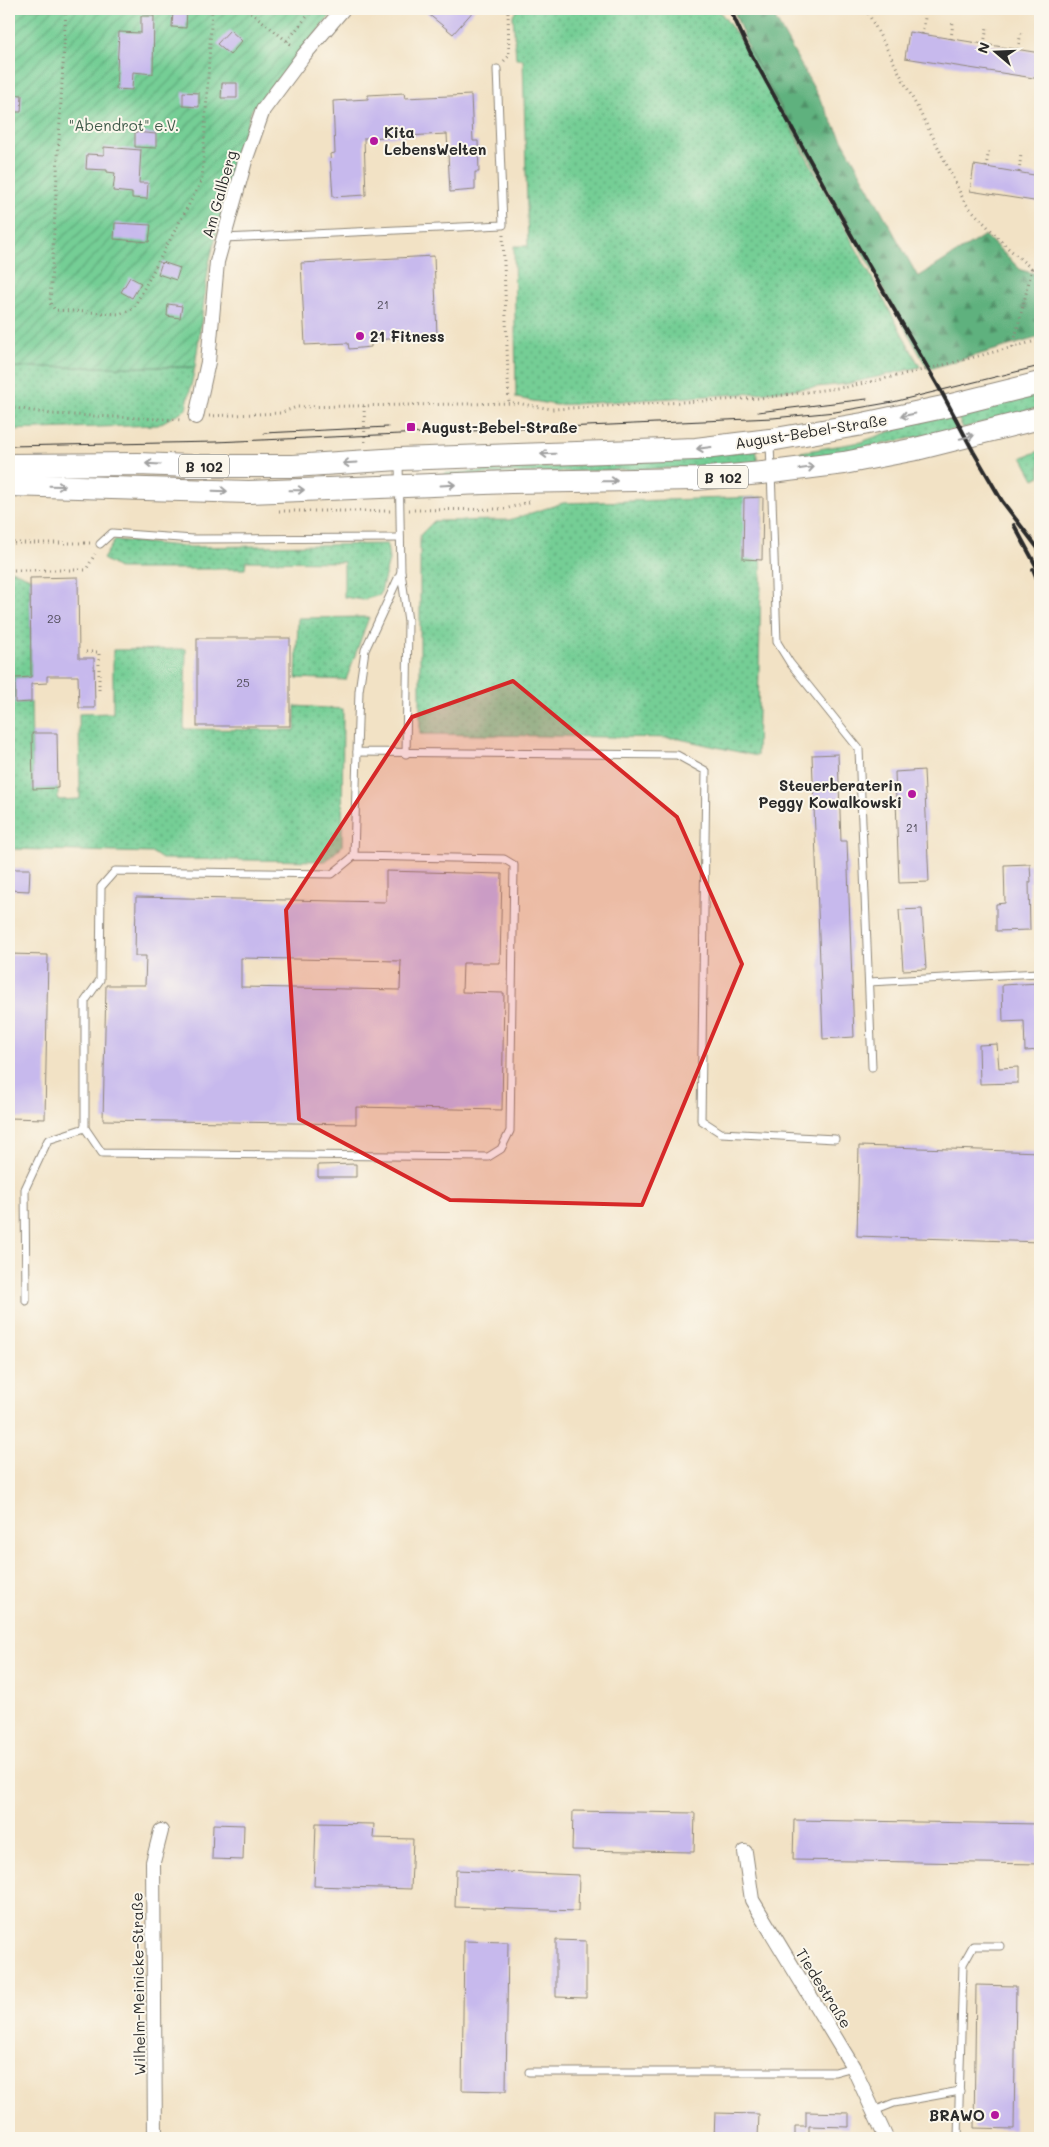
<svg xmlns="http://www.w3.org/2000/svg" width="1049" height="2147" font-family="Mali,sans-serif">
<style>
.grass{fill:url(#grass-dots);stroke:#507c60}
.forest{fill:url(#forest-firs);stroke:#456e54}
.garden{fill:url(#garden-furrows);stroke:#507c60}
.building{fill:#c7b9ed;fill-rule:evenodd}
.lines{fill:none;stroke-linecap:round;stroke-linejoin:round}
.service-casing{stroke:#8e8678;stroke-width:9}
.minor-casing{stroke:#8e8678;stroke-width:16}
.primary-casing{stroke:#8e8678;stroke-width:24}
.path{stroke:#8e8678;stroke-width:3;stroke-dasharray:1 4;stroke-linecap:butt}
.service{stroke:#fff;stroke-width:7}
.minor{stroke:#fff;stroke-width:14}
.primary{stroke:#fff;stroke-width:22}
.tram{stroke:#2b2b2b;stroke-width:1}
.rail{stroke:#2b2b2b;stroke-width:4}
.oneway{stroke:#a0a0a0}
.marked{fill:#d62828;fill-opacity:0.2;stroke:#d62828;stroke-width:4;stroke-linejoin:round}
.poi-dot{fill:#b5179e;stroke:#fbf7ec;stroke-width:2}
.labels{text-anchor:middle;dominant-baseline:central;stroke-width:4;stroke-linejoin:round;paint-order:stroke}
.number-label{font-size:12px;fill:#524e5c}
.shield{fill:#fbf7ec;stroke:#696865;stroke-width:1}
.shield-label{font-size:14px;font-weight:bold;fill:#2b2b2b}
.park-label{font-size:15px;fill:#415c4b;stroke:#fbf7ec}
.poi-label{font-size:15px;font-weight:bold;fill:#2b2b2b;stroke:#fbf7ec;text-anchor:start}
.street-label{font-size:15px;fill:#2b2b2b;stroke:#fbf7ec}
</style>
<defs>
<pattern id="grass-dots" width="8" height="8" patternUnits="userSpaceOnUse" patternTransform="scale(1.25)"><rect width="8" height="8" fill="#74ce95"/><path d="M2 2h.1M6 6h.1" fill="none" stroke="#5fa77a" stroke-width="1.8" stroke-linecap="round"/></pattern>
<pattern id="forest-firs" width="22" height="20" patternUnits="userSpaceOnUse" patternTransform="scale(1.25)"><rect width="22" height="20" fill="#5fb17e"/><path d="M5 1l3.5 6h-7zM16 11l3.5 6h-7z" fill="#4f9067"/></pattern>
<pattern id="garden-furrows" width="10" height="10" patternUnits="userSpaceOnUse" patternTransform="scale(1.25)"><rect width="10" height="10" fill="#74ce95"/><path d="M-1 1l2-2M0 10L10 0M9 11l2-2" fill="none" stroke="#5fa77a"/></pattern>
</defs>
<rect width="100%" height="100%" fill="#fbf7ec"/>
<filter id="ink" filterUnits="userSpaceOnUse"><feTurbulence type="fractalNoise" baseFrequency=".02" numOctaves="2"/><feDisplacementMap in="SourceGraphic" scale="10" xChannelSelector="R" yChannelSelector="G"/><feConvolveMatrix kernelMatrix="1 2 1 2 8 2 1 2 1" color-interpolation-filters="sRGB"/></filter>
<filter id="wash" filterUnits="userSpaceOnUse"><feTurbulence type="fractalNoise" baseFrequency=".0096" numOctaves="4" result="noise"/><feDisplacementMap in="SourceGraphic" scale="20" xChannelSelector="R" yChannelSelector="G"/><feGaussianBlur stdDeviation="1.12" result="paint"/><feColorMatrix in="noise" values="0 0 0 0 0 0 0 0 0 0 0 0 0 0 0 0 0 1.4 0 .05"/><feComposite in="paint" operator="in"/></filter>
<g filter="url(#wash)">
<rect width="100%" height="100%" fill="#f2e2c5"/>
<!-- grass -->
<g class="grass">
<path d="M519,9H718L750,52L920,367L846,384L757,393L556,405L516,398L514,246H528L523,59H516L513,15Z"/>
<path d="M9,367H195L186,409L158,425L9,430Z"/>
<path d="M1040,391V407L963,428L955,412Z"/>
<path d="M949,414L958,429L800,460L798,455L801,452L861,442L911,424Z"/>
<path d="M756,450L758,465L444,476V473L558,467Z"/>
<path d="M1040,451V476L1034,479L1022,457Z"/>
<path d="M763,497L757,756L675,738L420,734V535L434,521L509,520L563,503Z"/>
<path d="M115,540L192,547L387,544L389,560L380,595L363,600L344,597V562L246,561L245,569H120L103,559Z"/>
<path d="M9,569L30,578L31,677L15,678V702H31L33,788H58V800L80,799L79,714L113,713V650L186,649L184,729L295,730V706L343,709L342,846L326,861L162,859L153,853L9,849Z"/>
<path d="M369,617L346,680L296,678L298,618Z"/>
</g>
<!-- forest -->
<path class="forest" d="M733,9H770L918,277L985,235L1021,270L1040,275V337L928,369L750,52Z"/>
<!-- garden -->
<path class="garden" d="M9,9H336L252,109L235,163L209,263L195,367H9Z"/>
<g id="blocks">
<!-- building -->
<g class="building">
<path d="M173,9H187L186,28L172,27Z"/>
<path d="M422,9H475L453,34Z"/>
<path d="M141,16H154L153,74L133,72L132,90L116,89L119,32L141,33Z"/>
<path d="M230,30L242,41L230,55L217,44Z"/>
<path d="M909,32L1040,53V79L905,58Z"/>
<path d="M222,83H237V98H221Z"/>
<path d="M183,92L199,93V107L183,106Z"/>
<path d="M404,93L405,98L471,95L473,141H478L479,172H475V190L450,192L447,134L364,138L366,195L333,197L330,154L335,153L333,101L368,99V95Z"/>
<path d="M9,94L22,95L21,112H9Z"/>
<path d="M135,132L156,134V148L135,147Z"/>
<path d="M104,147L141,150L139,183H148L147,199L132,198V193L113,191L115,173L107,172V170L86,169L87,154L104,155Z"/>
<path d="M974,165L1040,176V202L970,191Z"/>
<path d="M115,223L151,225L149,242L114,239Z"/>
<path d="M434,256L437,336L371,340V347L349,349L348,343L305,345L301,263Z"/>
<path d="M162,262L180,268L176,280L158,274Z"/>
<path d="M130,277L141,283L132,298L121,292Z"/>
<path d="M168,304L182,306L180,318L167,316Z"/>
<path d="M763,497L762,560L743,559L744,498Z"/>
<path d="M78,577L79,658H94L95,708H79L78,676H47V683L31,684V702L15,703V678L31,677L30,578Z"/>
<rect x="197" y="638" width="93" height="88"/>
<path d="M32,733H57L58,788L33,789Z"/>
<path d="M838,754L841,841H847L854,1037L823,1039L812,755Z"/>
<path d="M924,770L929,882L899,883L895,772Z"/>
<path d="M1030,864L1031,882H1029L1030,930L996,931V904L1005,903L1004,865Z"/>
<path d="M9,869H30L29,891L9,890Z"/>
<path d="M386,871L502,874L500,963H463L462,992L504,993L502,1110L356,1107V1124L103,1120L106,985H145L146,956H135L136,897L386,902ZM241,958L401,961L400,990L241,987Z"/>
<path d="M922,909L926,969L903,970L899,910Z"/>
<path d="M9,954L48,955L45,1119L9,1118Z"/>
<path d="M1040,983V1050L1025,1051L1024,1021L1003,1022L1002,985Z"/>
<path d="M997,1044L999,1068L1018,1067V1083L980,1084L979,1045Z"/>
<path d="M859,1146L1040,1152V1242L857,1236Z"/>
<path d="M356,1164V1177H318V1165Z"/>
<path d="M573,1811L695,1813L694,1852L572,1850Z"/>
<path d="M794,1820L1040,1824V1864L793,1860Z"/>
<path d="M316,1823L374,1824L373,1838L413,1839L411,1889L314,1886Z"/>
<path d="M213,1824L244,1825L243,1860L212,1859Z"/>
<path d="M456,1870L579,1875L578,1911L455,1907Z"/>
<path d="M556,1940L586,1941V1998L556,1997Z"/>
<path d="M464,1941L508,1942L506,2091L462,2090Z"/>
<path d="M976,1985L1016,1986L1014,2129L974,2128Z"/>
<path d="M806,2112L849,2113V2127L809,2126V2138H795V2126H806Z"/>
<path d="M715,2113L759,2114L758,2138H714Z"/>
</g>
</g>
</g>
<g filter="url(#ink)">
<use href="#blocks" fill-opacity="0" stroke="#8e8678" stroke-width="1"/>
<g class="lines">
<!-- service casing -->
<g class="service-casing">
<g id="service">
<path d="M224,238L503,225L497,69"/>
<path d="M770,442L777,642L790,663L859,749L872,1067"/>
<path d="M399,462L401,572L365,650L359,691L357,752L677,755L706,771L701,1120L721,1133L835,1139"/>
<path d="M100,544L112,533L193,539L400,538"/>
<path d="M401,572L408,621L406,754"/>
<path d="M354,856L504,859L514,865L510,1131L501,1149L488,1157L102,1153L85,1128V1001L100,980L101,887L115,871L332,874L354,856L357,752"/>
<path d="M869,982L1040,973"/>
<path d="M26,1301L25,1189L48,1140L85,1128"/>
<path d="M529,2072H835L853,2067"/>
<path d="M874,2111L894,2103L960,2091"/>
<path d="M958,2138L963,1964L973,1946H1000"/>
</g>
</g>
<!-- minor casing -->
<g class="minor-casing">
<g id="minor">
<path d="M196,417L208,362L217,262L245,161L263,110L304,55L343,9"/>
<path d="M745,1852L752,1900L853,2067L886,2138"/>
<path d="M155,2138L153,1862L161,1831"/>
</g>
</g>
<!-- primary casing -->
<g class="primary-casing">
<g id="primary">
<path d="M9,465L138,464L191,466H293L399,459L696,449L770,440L863,424L948,406L1040,383"/>
<path d="M9,485L249,492L511,482L696,479L772,472L844,463L916,449L1040,418"/>
</g>
</g>
<!-- path -->
<g class="path">
<path d="M66,9L50,303L55,310L119,314L133,309L202,180L212,9"/>
<path d="M247,9L293,46"/>
<path d="M866,9L937,145L965,203L1008,248L1032,269"/>
<path d="M922,34L925,18"/>
<path d="M951,39L953,22"/>
<path d="M287,41L313,9"/>
<path d="M984,44L987,27"/>
<path d="M1018,49L1021,32"/>
<path d="M504,61L509,56L508,11L510,9"/>
<path d="M986,167L989,149"/>
<path d="M1019,172L1021,154"/>
<path d="M503,235L509,404"/>
<path d="M1013,347L1032,269L1040,271"/>
<path d="M364,406L365,443"/>
<path d="M9,407L51,414L183,420"/>
<path d="M209,416L280,413L297,407L516,403L552,409L760,398L846,387L928,369L1040,340"/>
<path d="M409,510L505,509L529,502"/>
<path d="M279,511H390"/>
<path d="M9,543H91"/>
<path d="M9,570H86L95,554"/>
<path d="M86,652H99V695L95,696"/>
</g>
<!-- service -->
<use href="#service" class="service"/>
<!-- minor -->
<use href="#minor" class="minor"/>
<!-- primary -->
<use href="#primary" class="primary"/>
<!-- tram -->
<g class="tram">
<path d="M758,412L867,399"/>
<path d="M264,433L388,427"/>
<path d="M9,446L215,442L773,418L835,412L893,402L1040,366"/>
</g>
<!-- rail -->
<g class="rail">
<path d="M730,9L750,52L854,240L941,391L973,451L1002,501L1040,551"/>
<path d="M1014,525L1040,573"/>
<path d="M1033,569L1040,586"/>
</g>
</g>
<!-- one-way arrows -->
<defs><path id="oneway-shaft" d="M-6 0H5M1.5-3L5.5 0L1.5 3" fill="none" stroke-width="1.6" stroke-linecap="round" stroke-linejoin="round" transform="scale(1.25)"/></defs>
<g class="oneway">
<use href="#oneway-shaft" transform="translate(908 415) rotate(168)"/>
<use href="#oneway-shaft" transform="translate(967 437) rotate(-14)"/>
<use href="#oneway-shaft" transform="translate(704 448) rotate(173)"/>
<use href="#oneway-shaft" transform="translate(548 454) rotate(178)"/>
<use href="#oneway-shaft" transform="translate(350 463) rotate(177)"/>
<use href="#oneway-shaft" transform="translate(153 464) rotate(-177)"/>
<use href="#oneway-shaft" transform="translate(807 468) rotate(-8)"/>
<use href="#oneway-shaft" transform="translate(610 481) rotate(-1)"/>
<use href="#oneway-shaft" transform="translate(448 485) rotate(-3)"/>
<use href="#oneway-shaft" transform="translate(57 486) rotate(1)"/>
<use href="#oneway-shaft" transform="translate(297 490) rotate(-1)"/>
<use href="#oneway-shaft" transform="translate(220 491) rotate(2)"/>
</g>
</g>
<!-- marked area -->
<path class="marked" d="M513,681L677,817L742,964L642,1205L450,1200L299,1119L286,910L412,717Z"/>
<!-- markers -->
<g class="poi-dot">
<circle cx="374" cy="141" r="5"/>
<circle cx="360" cy="336" r="5"/>
<rect x="406" y="422" width="10" height="10" rx="2.5"/>
<circle cx="912" cy="794" r="5"/>
<circle cx="995" cy="2115" r="5"/>
</g>
<g class="labels">
<!-- number labels -->
<g class="number-label">
<text x="383" y="304">21</text>
<text x="54" y="618">29</text>
<text x="243" y="682">25</text>
<text x="912" y="827">21</text>
</g>
<!-- shield labels -->
<g class="shield">
<rect x="179" y="454.5" width="50" height="23" rx="4"/>
<rect x="698" y="465.5" width="50" height="23" rx="4"/>
</g>
<g class="shield-label">
<text x="204" y="466">B 102</text>
<text x="723" y="477">B 102</text>
</g>
<!-- park labels -->
<g class="park-label">
<text x="124" y="125">"Abendrot" e.V.</text>
</g>
<!-- poi labels -->
<g class="poi-label">
<text x="384" y="132">Kita<tspan x="384" dy="17">LebensWelten</tspan></text>
<text x="370" y="336">21 Fitness</text>
<text x="421" y="427">August-Bebel-Straße</text>
<text x="902" y="785" text-anchor="end">Steuerberaterin<tspan x="902" dy="17">Peggy Kowalkowski</tspan></text>
<text x="985" y="2115" text-anchor="end">BRAWO</text>
</g>
<!-- street labels -->
<g class="street-label">
<text transform="translate(219 194) rotate(-74)">Am Gallberg</text>
<text transform="translate(811 431) rotate(-9)">August-Bebel-Straße</text>
<text transform="translate(138 1984) rotate(-91)">Wilhelm-Meinicke-Straße</text>
<text transform="translate(824 1988) rotate(58)">Tiedestraße</text>
</g>
</g>
<!-- margin -->
<rect width="1049" height="2147" fill="none" stroke="#fbf7ec" stroke-width="30"/>
<!-- north arrow -->
<g transform="translate(996 52) rotate(289)" stroke="#fbf7ec" stroke-width="4" paint-order="stroke">
<path d="M0-4L9 19L0 12L-9 19Z" fill="#2b2b2b"/>
<text y="-8" font-size="14" font-weight="bold" text-anchor="middle" fill="#2b2b2b">N</text>
</g>
</svg>
